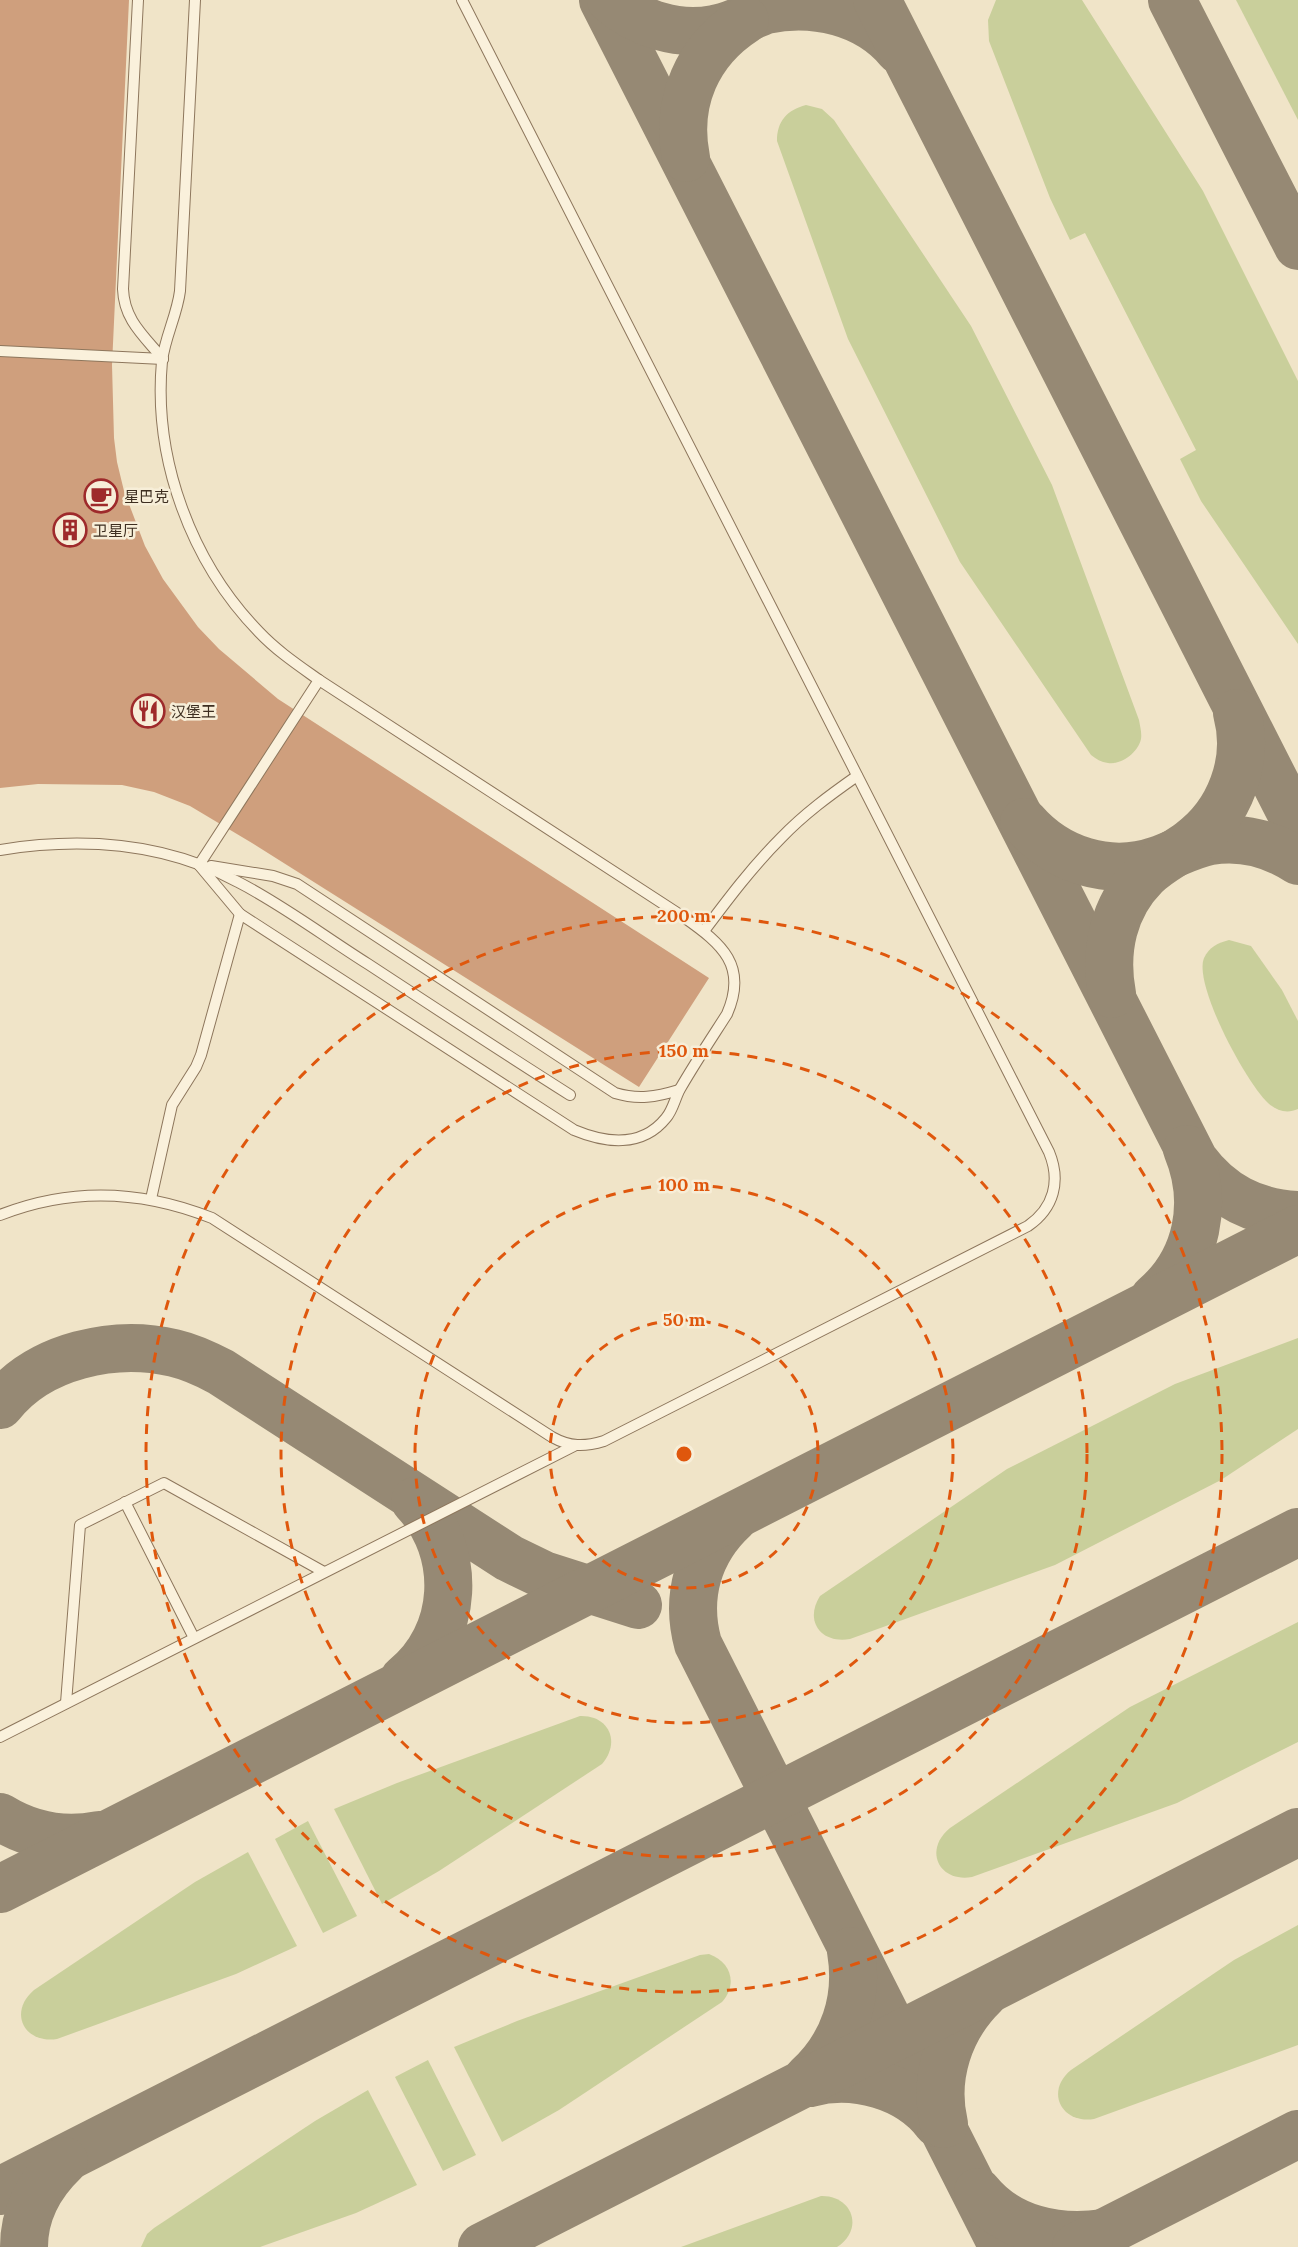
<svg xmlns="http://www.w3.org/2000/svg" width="1298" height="2247" font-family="Lora,'Noto Sans SC',serif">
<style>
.green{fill:#c9cf9b}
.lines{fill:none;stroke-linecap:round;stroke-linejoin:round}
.taxiway{stroke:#968974;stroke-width:48}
.building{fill:#cf9f7d}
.service-casing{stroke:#8d765c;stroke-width:12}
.service{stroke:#faf1dc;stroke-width:10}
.ring{fill:none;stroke:#df570d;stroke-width:3;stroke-dasharray:10 8}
.labels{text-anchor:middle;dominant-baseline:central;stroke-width:5;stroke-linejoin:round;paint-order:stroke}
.poi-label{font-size:15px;fill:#3d2e20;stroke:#f7eed8;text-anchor:start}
.centre{fill:#df570d;stroke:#f7eed8;stroke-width:3}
.ring-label{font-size:18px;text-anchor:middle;font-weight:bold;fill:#df570d;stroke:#f7eed8;stroke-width:5;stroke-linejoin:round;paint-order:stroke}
</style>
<rect width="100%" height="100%" fill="#f0e4c8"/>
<!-- green -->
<g class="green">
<path d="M996,0H1082L1203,191L1298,381V644L1201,501L1180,459L1196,450L1085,233L1070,240L1050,198L989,41L988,20Z"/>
<path d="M1236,0H1298V120Z"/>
<path d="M806,105L822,109L834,120L971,326L1052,485L1139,720C1140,726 1142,733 1141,739C1138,753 1121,765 1108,763C1101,762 1096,759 1091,755L960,562L848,339L777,141C777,121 787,110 806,105Z"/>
<path d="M1229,940L1251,946L1282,990L1298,1021V1109C1287,1114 1277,1111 1268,1103C1247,1084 1193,985 1204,958C1209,947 1218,943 1229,940Z"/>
<path d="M1298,1338V1429L1221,1480L1055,1565L850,1639C821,1644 804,1621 820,1596L1007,1469L1175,1384Z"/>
<path d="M1298,1622V1742L1177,1803L972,1877C939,1883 923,1850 950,1828L1130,1707Z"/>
<path d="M580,1716C609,1715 621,1742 602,1764L439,1871L382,1904L334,1809L397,1783Z"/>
<path d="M308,1821L357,1916L323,1933L275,1839Z"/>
<path d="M248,1852L297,1946L236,1974L57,2039C24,2044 8,2012 34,1990L195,1882Z"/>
<path d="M1298,1925V2045L1094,2119C1061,2124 1045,2091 1071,2070L1234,1960Z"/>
<path d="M709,1954C731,1962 738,1984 722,2002L559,2110L502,2142L454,2047L517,2021L700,1955Z"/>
<path d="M428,2060L476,2155L443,2171L395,2077Z"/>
<path d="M368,2090L417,2185L356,2213L260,2247H141L147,2234L154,2228L315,2121Z"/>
<path d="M821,2196C852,2195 865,2229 837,2247H681Z"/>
</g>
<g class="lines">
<!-- taxiway -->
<g class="taxiway">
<path d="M603,0L1194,1160C1220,1195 1254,1213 1298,1215"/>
<path d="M611,0C640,24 677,36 714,29C733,26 749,16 766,10C814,0 867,12 899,50"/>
<path d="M877,0L1298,827"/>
<path d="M1172,0L1298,246"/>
<path d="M686,158C675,102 697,51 745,20"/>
<path d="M1024,822C1057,860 1109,877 1158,860C1175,854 1191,845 1210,841C1241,836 1272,844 1298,861"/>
<path d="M1112,994C1104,951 1113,907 1145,875C1158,862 1175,854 1190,843C1230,814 1250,761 1237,713"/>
<path d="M1154,1298C1198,1261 1209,1202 1187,1149"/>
<path d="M0,1405C39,1355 115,1339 174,1353C191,1357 206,1364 221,1372L509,1558L544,1575L638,1605"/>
<path d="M734,1518C698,1551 685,1597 698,1644L1003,2247"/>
<path d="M404,1679C459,1635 463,1552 415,1501"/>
<path d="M0,1817C31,1836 64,1842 99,1835"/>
<path d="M0,1889L1298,1229"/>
<path d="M808,2078C844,2045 859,1999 851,1951"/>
<path d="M810,2083C854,2071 909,2086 937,2123"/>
<path d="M944,2124C933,2077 949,2028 984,1994"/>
<path d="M0,2191L1298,1532"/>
<path d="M978,2192C1008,2229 1057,2240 1104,2233"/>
<path d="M24,2247C24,2213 40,2184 64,2161"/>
<path d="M482,2247L1298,1832"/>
<path d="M1076,2247L1298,2134"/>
</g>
</g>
<!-- building -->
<path class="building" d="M0,0H129L112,365L114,438L117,462L124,491L145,546L163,579L198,627L219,649L278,699L709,978L639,1087L252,843L190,806L154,792L122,785L38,784L0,788Z"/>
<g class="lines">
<!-- service casing -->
<g class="service-casing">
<g id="service">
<path d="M138,0L123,289C124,320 144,336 163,359"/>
<path d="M195,0L180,291C177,315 165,337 162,361C153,459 191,562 259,632C277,651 298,665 319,680L685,918C722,944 748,966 727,1014C711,1039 695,1063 680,1089C675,1098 673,1110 666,1118C642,1148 605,1143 574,1130L240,914L199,865"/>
<path d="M0,351L163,359"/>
<path d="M0,850C81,837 164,842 238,882C283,905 325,937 368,964C435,1008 502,1052 570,1095"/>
<path d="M199,865L319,680"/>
<path d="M211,866L273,876L297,884L615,1093C638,1100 656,1097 679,1090"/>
<path d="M704,931C728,899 752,867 781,838C804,814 830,795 857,776"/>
<path d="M151,1199L172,1105L196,1067L201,1055L240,914"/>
<path d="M0,1215C71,1187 142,1190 212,1218L552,1437C570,1447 584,1447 604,1441L1028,1226C1054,1208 1061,1181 1049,1152L462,0"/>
<path d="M125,1502L194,1638"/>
<path d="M66,1703L80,1525L164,1483L324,1572"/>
<path d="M0,1737L574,1446"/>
</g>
</g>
<!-- service -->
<use href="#service" class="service"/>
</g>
<!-- distance rings -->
<g class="ring">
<circle cx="684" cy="1454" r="134"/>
<circle cx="684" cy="1454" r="269"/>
<circle cx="684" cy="1454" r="403"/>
<circle cx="684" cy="1454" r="538"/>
</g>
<!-- icons -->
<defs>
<g id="cafe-ring" transform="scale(1.725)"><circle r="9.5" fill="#f7eed8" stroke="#9e2a2b" stroke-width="1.5"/><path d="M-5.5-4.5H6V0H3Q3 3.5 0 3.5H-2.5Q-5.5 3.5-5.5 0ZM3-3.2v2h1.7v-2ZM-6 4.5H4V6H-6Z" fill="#9e2a2b"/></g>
<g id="building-ring" transform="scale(1.725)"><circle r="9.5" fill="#f7eed8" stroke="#9e2a2b" stroke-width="1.5"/><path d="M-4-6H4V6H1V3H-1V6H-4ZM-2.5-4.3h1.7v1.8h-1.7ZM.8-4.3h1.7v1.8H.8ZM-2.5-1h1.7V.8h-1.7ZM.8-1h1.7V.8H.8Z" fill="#9e2a2b"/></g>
<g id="restaurant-ring" transform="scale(1.725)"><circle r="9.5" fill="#f7eed8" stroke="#9e2a2b" stroke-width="1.5"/><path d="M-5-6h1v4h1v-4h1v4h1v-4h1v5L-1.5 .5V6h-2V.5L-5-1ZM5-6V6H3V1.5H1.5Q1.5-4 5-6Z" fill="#9e2a2b"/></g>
</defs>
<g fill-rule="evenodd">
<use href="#cafe-ring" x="101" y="496"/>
<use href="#building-ring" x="70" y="530"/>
<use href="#restaurant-ring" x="148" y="711"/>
</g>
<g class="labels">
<!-- poi labels -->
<g class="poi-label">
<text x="124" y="496">星巴克</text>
<text x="93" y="530">卫星厅</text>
<text x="171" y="711">汉堡王</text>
</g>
</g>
<circle cx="684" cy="1454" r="9" class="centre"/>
<g class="ring-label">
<text x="684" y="922">200 m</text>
<text x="684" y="1057">150 m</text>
<text x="684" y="1191">100 m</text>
<text x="684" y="1326">50 m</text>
</g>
</svg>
